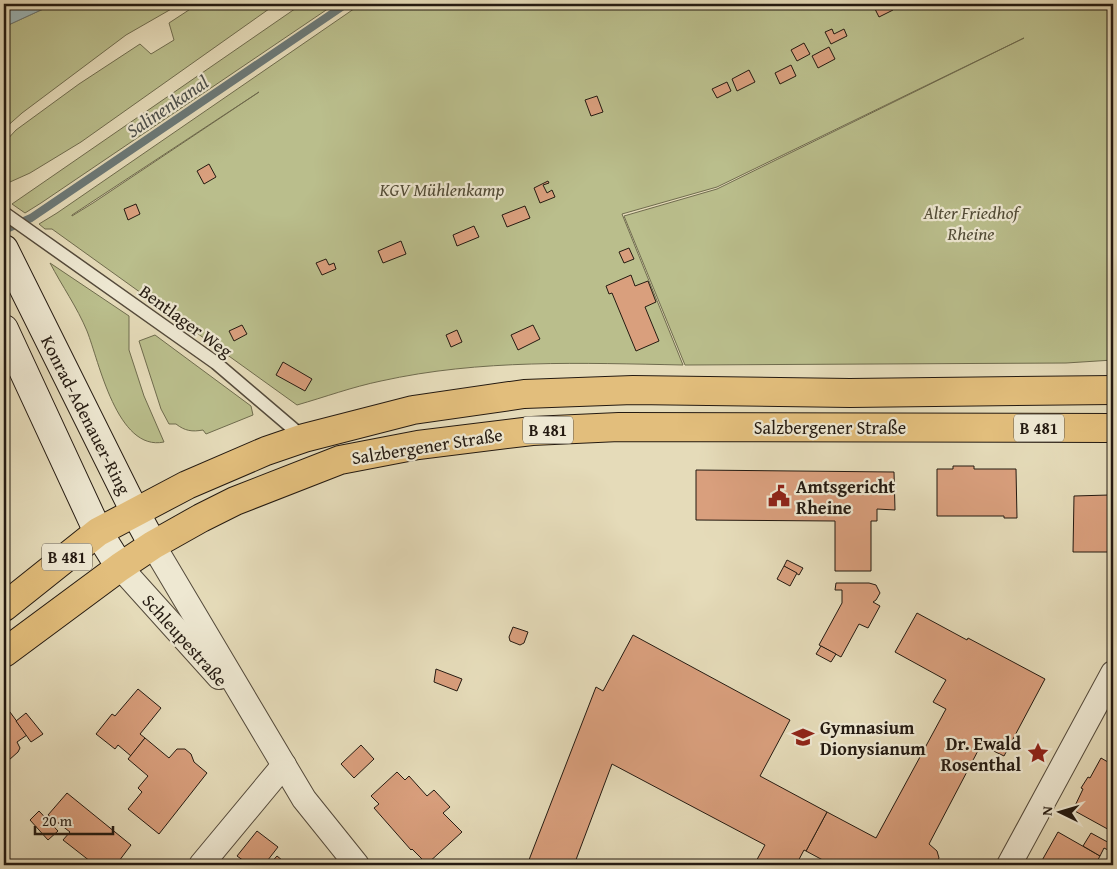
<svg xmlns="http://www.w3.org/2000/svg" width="1117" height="869" font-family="'Gentium Book Plus',serif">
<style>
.green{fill:#babe8c;stroke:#6f6c4e;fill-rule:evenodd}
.water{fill:#9cb8bb;stroke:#6c7977}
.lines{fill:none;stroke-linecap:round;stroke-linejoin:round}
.stream{stroke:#6c7977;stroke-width:8}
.building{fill:#d99f7d;stroke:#241a11}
.lane-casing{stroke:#544a3b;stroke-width:15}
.street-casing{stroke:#544a3b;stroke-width:26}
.secondary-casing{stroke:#241a11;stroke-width:30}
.primary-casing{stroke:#241a11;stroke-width:30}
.lane{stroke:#eee8d2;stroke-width:12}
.street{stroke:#eee8d2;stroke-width:24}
.secondary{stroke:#eee8d2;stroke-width:28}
.primary{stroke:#e2be7c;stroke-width:28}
.labels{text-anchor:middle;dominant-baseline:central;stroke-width:4.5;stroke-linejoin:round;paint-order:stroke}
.shield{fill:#eee8d2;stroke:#61584b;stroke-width:1}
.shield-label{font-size:16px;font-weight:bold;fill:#241a11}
.park-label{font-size:18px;font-style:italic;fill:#514b36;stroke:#eee8d2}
.street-label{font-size:18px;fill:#241a11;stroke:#eee8d2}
.poi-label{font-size:18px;font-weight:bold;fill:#241a11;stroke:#eee8d2;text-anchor:start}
.water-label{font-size:19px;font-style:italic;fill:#4e514c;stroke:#eee8d2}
</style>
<rect width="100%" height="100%" fill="#e5dbb9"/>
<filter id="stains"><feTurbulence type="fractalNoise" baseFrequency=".004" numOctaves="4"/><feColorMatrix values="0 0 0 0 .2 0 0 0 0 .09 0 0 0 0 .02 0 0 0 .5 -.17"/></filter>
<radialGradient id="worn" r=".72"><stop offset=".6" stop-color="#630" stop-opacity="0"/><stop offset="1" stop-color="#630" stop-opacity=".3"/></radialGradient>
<!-- green -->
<g class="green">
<path d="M54,4H61L67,9L73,8L75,4H180L126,35L22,113L4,129V27Z"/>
<path d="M198,4H276L81,142L30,173L10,182L4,181V143L16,130L79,84L140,44L151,54L174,40L169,23Z"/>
<path d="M302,4H335L41,203L25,213L12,204Z"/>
<path d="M361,4H1113V360L1066,363L685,365L624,216L717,189L1024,38L717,187L622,214L683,365C582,363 480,359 381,381C352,387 325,397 297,405L52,229H45L39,224L57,213ZM259,92L93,203L72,216V215Z"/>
<path d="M50,263L129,316V350L144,396L164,442C117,452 99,361 87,331C77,307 62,286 50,263Z"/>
<path d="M155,335L251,406L253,415L206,434L203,430C192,432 185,431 176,424H169L161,409L139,341Z"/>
</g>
<!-- water -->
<path class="water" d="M4,4H54L4,27Z"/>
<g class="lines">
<!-- stream -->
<path class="stream" d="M4,230L31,218L346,4"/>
</g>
<!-- building -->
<g class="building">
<path d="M879,4H890L893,10L879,17L874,7Z"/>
<path d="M832,29L834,34L844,29L847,36L831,44L825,32Z"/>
<path d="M804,43L810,54L797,61L791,50Z"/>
<path d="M829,47L835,59L818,68L812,56Z"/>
<path d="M791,65L796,76L780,84L775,73Z"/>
<path d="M749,70L755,82L737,91L732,79Z"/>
<path d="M727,82L731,91L717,98L712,89Z"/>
<path d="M597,96L603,112L591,116L585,100Z"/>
<path d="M209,164L216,177L204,184L197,171Z"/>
<path d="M548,181L549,183L543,185L547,193L552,190L555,197L540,203L534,188Z"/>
<path d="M136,204L140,214L128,220L124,209Z"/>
<path d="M525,206L530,218L507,227L502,215Z"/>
<path d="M474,226L479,237L457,246L453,235Z"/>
<path d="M401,241L406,254L383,263L378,251Z"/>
<path d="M629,248L634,259L624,263L619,252Z"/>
<path d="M326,259L329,265L334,263L336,269L322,275L316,263Z"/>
<path d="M631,275L635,286L648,281L656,302L645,307L659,341L636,351L612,293L609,294L606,286Z"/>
<path d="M242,325L247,334L234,341L229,331Z"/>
<path d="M533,325L540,339L518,350L511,335Z"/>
<path d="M457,330L462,342L451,347L446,335Z"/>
<path d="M283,362L312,379L305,391L276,375Z"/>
<path d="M953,466H974V469H1016L1017,518H1004V516H937V469H953Z"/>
<path d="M696,470L894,472L895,510L877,509V521H871V571H835V521L696,520Z"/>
<path d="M1109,493L1113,494V560H1108L1109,552H1073L1074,496L1109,495Z"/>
<path d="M787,560L803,568L799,575L784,566Z"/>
<path d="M784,566L797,573L790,586L777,579Z"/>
<path d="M836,583H869L876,585L880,593L876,600L873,602L880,606L868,628L859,624L841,657L819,645L842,603V590H835Z"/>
<path d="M917,613L967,640L968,638L1045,679L1004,756L981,745L929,844L937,851L939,858L935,865H832L806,851L827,812L876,838L946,709L933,702L946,680L895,652Z"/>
<path d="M513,627L528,632L524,643L520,645L510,641L509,637Z"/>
<path d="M633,635L790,720L760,776L827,812L806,851L804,850L796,865H754L765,845L612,764L574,865H527L596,687L603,691Z"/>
<path d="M821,646L836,654L831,662L816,654Z"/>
<path d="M436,669L462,679L457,691L434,682Z"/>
<path d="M138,689L161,708L140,734L145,738L131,756L118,745L115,749L96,734L112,714L115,716Z"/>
<path d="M4,704L27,735L17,742L20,748L18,752L9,760L4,762Z"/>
<path d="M26,713L43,734L31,742L16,721Z"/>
<path d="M145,738L169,758L177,749H185L191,754L194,762L207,773L159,834L128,809L142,792L138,788L148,776L128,759Z"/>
<path d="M361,745L374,759L354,778L341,764Z"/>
<path d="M1101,758L1113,765V832L1073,810L1083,789L1081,788L1088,777L1090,778Z"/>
<path d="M397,772L405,780L409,776L427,796L434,790L450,807L443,813L462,832L427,864L412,849L411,850L374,808L379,804L371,796Z"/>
<path d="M67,793L131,845L119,861L124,865H95L63,840L70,832L48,815Z"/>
<path d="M39,811L58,831L48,840L30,820Z"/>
<path d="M257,831L278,847L264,865H240L244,861L237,856Z"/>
<path d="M1058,832L1100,856L1095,865L1040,864Z"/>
<path d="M1091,833L1113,845L1110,851L1104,848L1100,856L1083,846Z"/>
<path d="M277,856L288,865H269Z"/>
</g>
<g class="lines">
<!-- lane casing -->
<g class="lane-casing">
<path id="lane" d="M4,213L216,363L304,438"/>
</g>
<!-- street casing -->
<g class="street-casing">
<g id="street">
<path d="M153,545L304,799L357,865"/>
<path d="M120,567L219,677"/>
<path d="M201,865L284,765"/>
<path d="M1009,865L1113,673"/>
</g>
</g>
<!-- secondary casing -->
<g class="secondary-casing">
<g id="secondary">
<path d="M4,249L135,512L153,545"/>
<path d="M4,329L98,532L120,567"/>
</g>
</g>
<!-- primary casing -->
<g class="primary-casing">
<g id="primary">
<path d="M4,607L98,532L187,485L266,451L304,438L413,410L524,394L633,390L850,393L1113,390"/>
<path d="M4,653L120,567L153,545L201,518L235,501L340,460L418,445L532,431L619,427L1113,428"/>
</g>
</g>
<!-- lane -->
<use href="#lane" class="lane"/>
<!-- street -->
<use href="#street" class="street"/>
<!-- secondary -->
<use href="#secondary" class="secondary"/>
<!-- primary -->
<use href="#primary" class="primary"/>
</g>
<!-- icons -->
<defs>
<g id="civic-bare" transform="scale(1.725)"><path d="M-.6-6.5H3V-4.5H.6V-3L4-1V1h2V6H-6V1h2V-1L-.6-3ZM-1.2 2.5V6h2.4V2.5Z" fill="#8f2418" stroke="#eee8d2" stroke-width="2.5" paint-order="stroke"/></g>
<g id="school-bare" transform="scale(1.725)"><path d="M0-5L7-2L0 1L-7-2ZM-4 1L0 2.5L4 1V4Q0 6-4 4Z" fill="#8f2418" stroke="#eee8d2" stroke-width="2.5" paint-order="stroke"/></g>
<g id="sight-bare" transform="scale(1.725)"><path d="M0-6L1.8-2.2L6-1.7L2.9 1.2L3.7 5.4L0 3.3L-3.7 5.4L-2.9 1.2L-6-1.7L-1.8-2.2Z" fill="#8f2418" stroke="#eee8d2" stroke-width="2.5" paint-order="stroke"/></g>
</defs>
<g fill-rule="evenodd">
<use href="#civic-bare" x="779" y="496"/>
<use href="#school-bare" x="803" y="737"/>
<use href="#sight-bare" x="1038" y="753"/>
</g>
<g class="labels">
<!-- shield labels -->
<g class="shield">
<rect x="1014" y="414.5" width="50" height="27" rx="4"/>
<rect x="523" y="416.5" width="50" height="27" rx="4"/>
<rect x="42" y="543.5" width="50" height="27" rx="4"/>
</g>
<g class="shield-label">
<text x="1039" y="428">B 481</text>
<text x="548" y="430">B 481</text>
<text x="67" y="557">B 481</text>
</g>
<!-- park labels -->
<g class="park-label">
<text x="442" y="189">KGV Mühlenkamp</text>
<text x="971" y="212">Alter Friedhof<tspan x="971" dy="21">Rheine</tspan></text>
</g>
<!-- street labels -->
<g class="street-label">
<text transform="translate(186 321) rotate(36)">Bentlager Weg</text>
<text transform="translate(86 415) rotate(63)">Konrad-Adenauer-Ring</text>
<text x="830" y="427">Salzbergener Straße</text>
<text transform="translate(427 446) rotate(-9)">Salzbergener Straße</text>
<text transform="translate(185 640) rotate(48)">Schleupestraße</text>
</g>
<!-- poi labels -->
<g class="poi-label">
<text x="796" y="486">Amtsgericht<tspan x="796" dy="21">Rheine</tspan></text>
<text x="820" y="727">Gymnasium<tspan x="820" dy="21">Dionysianum</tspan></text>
<text x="1021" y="743" text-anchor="end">Dr. Ewald<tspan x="1021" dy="21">Rosenthal</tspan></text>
</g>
<!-- water labels -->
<g class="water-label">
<text transform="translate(167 106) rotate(-34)">Salinenkanal</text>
</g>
</g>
<!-- margin -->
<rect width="1117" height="869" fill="none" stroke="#e5dbb9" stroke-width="20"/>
<rect x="5" y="5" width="1107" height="859" fill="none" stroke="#241a11" stroke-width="2.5"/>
<rect x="10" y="10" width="1097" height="849" fill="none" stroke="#241a11"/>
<!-- north arrow -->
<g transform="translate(1060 812) rotate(275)" stroke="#eee8d2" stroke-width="4" paint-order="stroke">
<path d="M0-4L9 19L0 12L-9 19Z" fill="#241a11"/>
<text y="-8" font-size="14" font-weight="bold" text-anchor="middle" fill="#241a11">N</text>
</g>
<!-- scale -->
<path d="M35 826v8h78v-8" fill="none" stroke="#241a11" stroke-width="2.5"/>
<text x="42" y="826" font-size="15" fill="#241a11" stroke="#eee8d2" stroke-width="4" paint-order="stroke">20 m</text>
<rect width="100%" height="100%" filter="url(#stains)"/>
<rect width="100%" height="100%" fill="url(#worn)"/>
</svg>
